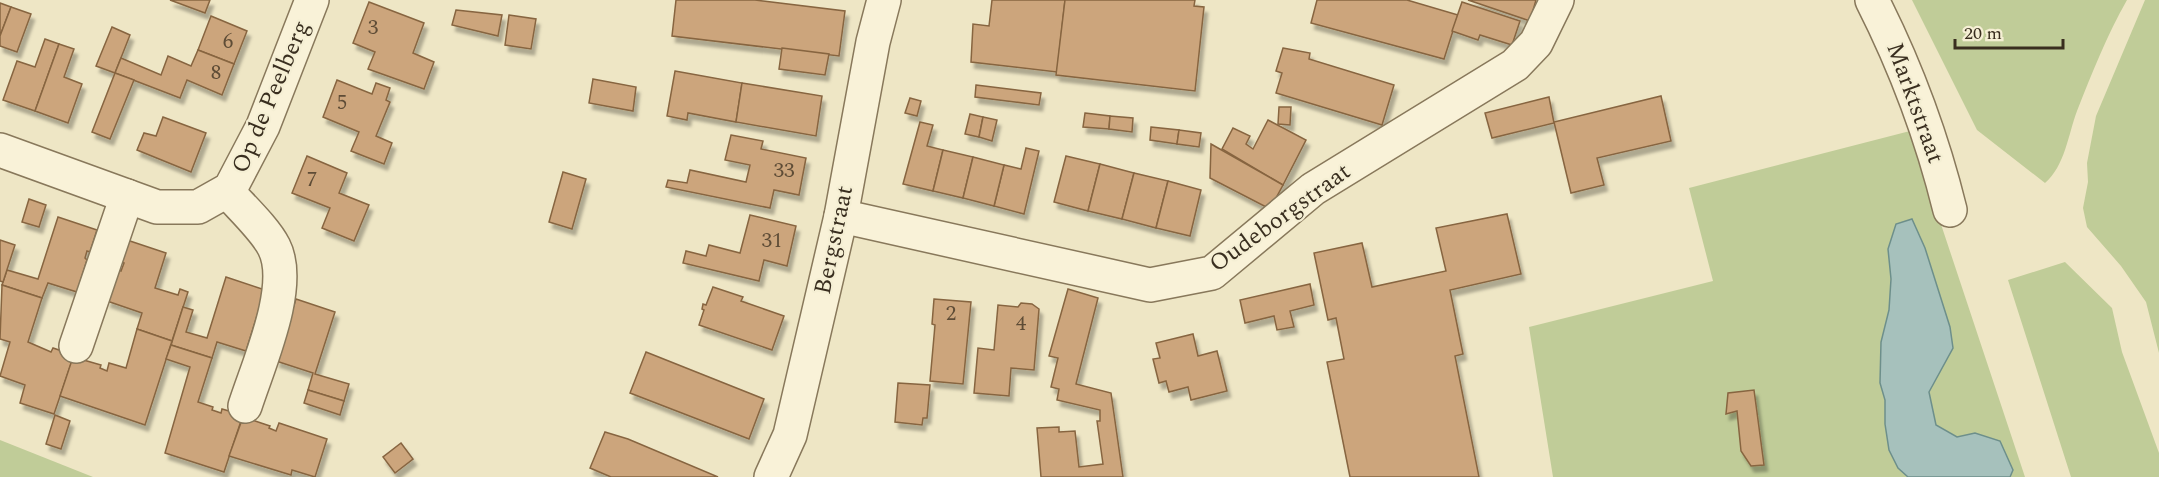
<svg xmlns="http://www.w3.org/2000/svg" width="2159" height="477" font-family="Spectral,serif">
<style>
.green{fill:#c0cc98}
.water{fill:#a6c1bc;stroke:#6d8f8b;stroke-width:1.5}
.building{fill:#cca57b;stroke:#876541;stroke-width:1.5;filter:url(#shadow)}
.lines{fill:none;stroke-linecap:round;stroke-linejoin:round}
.minor-casing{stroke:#88785b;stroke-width:36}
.minor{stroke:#f9f2d8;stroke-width:33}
.labels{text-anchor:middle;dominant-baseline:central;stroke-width:4.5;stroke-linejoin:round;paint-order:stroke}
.number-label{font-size:21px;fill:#5e4c36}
.street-label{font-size:24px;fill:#392e1f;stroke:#f5efd4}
</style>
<defs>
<filter id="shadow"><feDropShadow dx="3.5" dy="6" stdDeviation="1.5" flood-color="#0004"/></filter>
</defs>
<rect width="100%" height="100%" fill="#eee6c5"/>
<!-- green -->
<g class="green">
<path d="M1912,0H2127C2107,35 2092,73 2077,111C2068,135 2065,166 2045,183L1977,130Z"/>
<path d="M2145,0H2159V353L2146,302L2121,266L2087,227L2083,208L2088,182L2087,163L2096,116Z"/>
<path d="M1910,131L2025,477H2010L2013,469L1975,433L1957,437L1936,425L1929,392L1953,347L1889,249L1891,279L1889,310L1881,342L1880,383L1885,400V424L1898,468L1908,477H1553L1529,327L1713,281L1689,188Z"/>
<path d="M2065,262L2112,308L2122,352L2159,453V477H2071L2008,280Z"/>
<path d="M0,440L93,477H0Z"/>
</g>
<!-- water -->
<path class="water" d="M1912,219L1925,248L1950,327L1953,348L1929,392L1936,425L1957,437L1975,433L2000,441L2013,470L2010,477H1908L1898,468L1889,450L1885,424V400L1880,383L1881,342L1889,310L1891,279L1888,249L1896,224Z"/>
<!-- building -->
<g class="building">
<path d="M170,0H210L205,13Z"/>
<path d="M676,0H755L845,11L839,56L672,36Z"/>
<path d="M992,0H1065L1057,72L971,62L973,24L989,26Z"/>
<path d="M1065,0H1195L1194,6L1204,7L1195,91L1056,75Z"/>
<path d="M1317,0H1407L1458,15L1444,59L1311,23Z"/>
<path d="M1468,0H1536L1530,21Z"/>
<path d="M369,2L424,23L413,53L434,62L424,89L368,69L375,52L353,43Z"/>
<path d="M1462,2L1520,21L1512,45L1480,35L1478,40L1452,31Z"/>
<path d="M0,3L11,7L0,36Z"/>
<path d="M11,7L31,14L17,52L0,46V36Z"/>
<path d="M456,10L502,15L498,36L452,25Z"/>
<path d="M509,15L536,19L531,49L505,45Z"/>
<path d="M211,16L247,31L234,64L198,50Z"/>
<path d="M112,27L130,35L115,73L96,66Z"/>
<path d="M45,39L59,44L35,111L3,100L17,61L35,67Z"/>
<path d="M59,44L74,49L64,77L82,84L68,123L35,111Z"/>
<path d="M782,48L829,54L825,75L779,69Z"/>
<path d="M1283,48L1310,53L1309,59L1394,85L1382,125L1276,93L1282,73L1276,71Z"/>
<path d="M198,50L234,64L222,95L187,80L180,98L115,73L121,58L161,75L168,56L191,66Z"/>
<path d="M675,71L742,83L736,122L688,113L687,120L667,116Z"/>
<path d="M115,73L134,80L110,139L92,132Z"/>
<path d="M593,79L636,87L633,111L589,103Z"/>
<path d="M337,80L372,94L376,83L390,88L386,100L390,102L376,136L392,143L384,164L351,151L359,132L323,117Z"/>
<path d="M742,83L822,96L816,136L736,122Z"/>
<path d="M976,85L1041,93L1039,105L975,97Z"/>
<path d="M1661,96L1671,141L1597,158L1604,185L1571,193L1554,122Z"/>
<path d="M1549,97L1554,123L1492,138L1485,113Z"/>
<path d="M910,98L921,101L917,116L905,113Z"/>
<path d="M1279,107H1291L1290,125L1278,124Z"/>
<path d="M1085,113L1110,116L1109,129L1083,127Z"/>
<path d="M970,114L983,117L979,137L965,134Z"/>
<path d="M1110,116L1133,118L1132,132L1109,129Z"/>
<path d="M163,117L206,133L191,172L137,150L144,133L156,136Z"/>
<path d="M983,117L997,120L992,141L979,137Z"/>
<path d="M1268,120L1306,140L1283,185L1222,149L1233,128L1250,136L1246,144L1253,149Z"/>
<path d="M920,122L933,125L927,146L943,150L933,191L903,184Z"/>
<path d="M1151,127L1179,130L1177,144L1150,140Z"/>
<path d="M1179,130L1201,133L1199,147L1177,144Z"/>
<path d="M731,135L763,141L761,149L806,158L799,195L774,190L770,208L666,187L668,180L687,183L690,170L746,182L750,165L725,160Z"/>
<path d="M1211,144L1283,185L1270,209L1210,178Z"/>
<path d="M1026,148L1039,151L1024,214L994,206L1004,165L1021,169Z"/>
<path d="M943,150L973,157L963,198L933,191Z"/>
<path d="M307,156L347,173L339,193L369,205L354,241L322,228L330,208L292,193Z"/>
<path d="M1066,156L1100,164L1088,211L1054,202Z"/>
<path d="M973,157L1004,165L994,206L963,198Z"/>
<path d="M1100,164L1134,173L1122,219L1088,211Z"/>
<path d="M563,172L586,179L572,229L549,222Z"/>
<path d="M1134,173L1168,181L1156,228L1122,219Z"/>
<path d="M1168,181L1201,190L1190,236L1156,228Z"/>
<path d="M29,199L46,205L39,227L22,222Z"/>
<path d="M1507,214L1521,274L1450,290L1463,354L1455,356L1479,477H1350L1327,362L1344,359L1336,318L1328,320L1314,253L1362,243L1372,287L1446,271L1436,228Z"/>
<path d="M750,215L796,226L787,266L764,260L759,281L683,263L686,251L706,256L709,245L740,253Z"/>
<path d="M58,217L97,230L90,252L87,251L85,258L87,260L77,292L48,283L42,298L2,285L7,270L38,279Z"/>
<path d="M0,240L15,245L3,282L0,281Z"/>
<path d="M127,240L166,253L155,288L178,295L180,289L188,292L172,341L137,329L142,313L107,301L118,270L121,271L124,263L120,262Z"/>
<path d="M226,277L265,290L246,351L217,342L212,358L171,345L183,307L193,310L186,332L207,338Z"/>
<path d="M1310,284L1314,305L1290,311L1294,327L1277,330L1274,316L1245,323L1240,300Z"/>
<path d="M2,285L42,298L28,342L51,352L53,348L74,355L54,414L20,403L25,385L0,376L10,342L0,339Z"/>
<path d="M713,287L743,297L741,301L784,316L772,350L699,325L704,310L702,309L703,304L706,305Z"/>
<path d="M1068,289L1098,298L1076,384L1111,393L1123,477H1041L1037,428L1059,427V432L1075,431L1079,467L1103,464L1097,421H1100V410L1057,400L1059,389L1051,387L1058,358L1049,356Z"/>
<path d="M296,299L335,312L315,374L349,384L344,401L308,390L313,373L276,361Z"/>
<path d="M934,299L971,302L963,384L930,381L935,325L932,324Z"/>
<path d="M1021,303L1032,304L1039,309L1034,370L1011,368L1009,396L974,393L978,348L994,350L998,305L1018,307Z"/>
<path d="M137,329L172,341L145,425L60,396L73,357L101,365L100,368L107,371L109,363L126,368Z"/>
<path d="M1193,334L1198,356L1217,351L1227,391L1191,400L1188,387L1169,392L1166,381L1159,383L1153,359L1160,358L1156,343Z"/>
<path d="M171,345L212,358L198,402L213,407L212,410L221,413L222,409L243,415L224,472L165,453L190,367L166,359Z"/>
<path d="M646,352L764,399L749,439L630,393Z"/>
<path d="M898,383L930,385L927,418H923L922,425L895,422Z"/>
<path d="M308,390L344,401L340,415L304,403Z"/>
<path d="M1754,390L1764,465L1751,466L1741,451L1737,411L1726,414L1728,393Z"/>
<path d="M55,415L70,421L61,449L46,444Z"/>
<path d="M243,417L270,426L269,428L276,431L279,423L327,439L315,477L292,470L291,475L229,456Z"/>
<path d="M605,432L628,439L718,477H611L590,468Z"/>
<path d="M401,443L413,459L395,473L383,457Z"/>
</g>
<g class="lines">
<!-- minor casing -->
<g class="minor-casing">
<g id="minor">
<path d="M1872,0C1906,67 1932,137 1950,210"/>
<path d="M0,150L157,207H198L230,189L263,126L312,0"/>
<path d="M227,191C241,207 265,229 274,247C294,286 258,365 245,406"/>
<path d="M841,216L1150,285L1212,273L1313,189L1515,65L1536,43L1557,0"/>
<path d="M76,346L127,196"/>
<path d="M771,477L790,435L841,216L873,42L884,0"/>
</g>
</g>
<!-- minor -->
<use href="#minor" class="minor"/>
</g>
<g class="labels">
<!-- number labels -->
<g class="number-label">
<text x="373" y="28">3</text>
<text x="228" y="42">6</text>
<text x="216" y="73">8</text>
<text x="342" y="103">5</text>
<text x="784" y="171">33</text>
<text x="312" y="180">7</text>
<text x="772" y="241">31</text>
<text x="951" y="314">2</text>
<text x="1021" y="324">4</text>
</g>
<!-- street labels -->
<g class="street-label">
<text transform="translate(271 97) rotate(-67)">Op de Peelberg</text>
<text transform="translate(1915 103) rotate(70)">Marktstraat</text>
<text transform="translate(1280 218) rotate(-36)">Oudeborgstraat</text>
<text transform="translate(834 240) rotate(-78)">Bergstraat</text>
</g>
</g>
<!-- scale -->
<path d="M1955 39v9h108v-9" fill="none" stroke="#392e1f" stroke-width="3"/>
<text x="1964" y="39" font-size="18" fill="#392e1f" stroke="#f5efd4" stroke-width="4.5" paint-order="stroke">20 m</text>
</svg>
